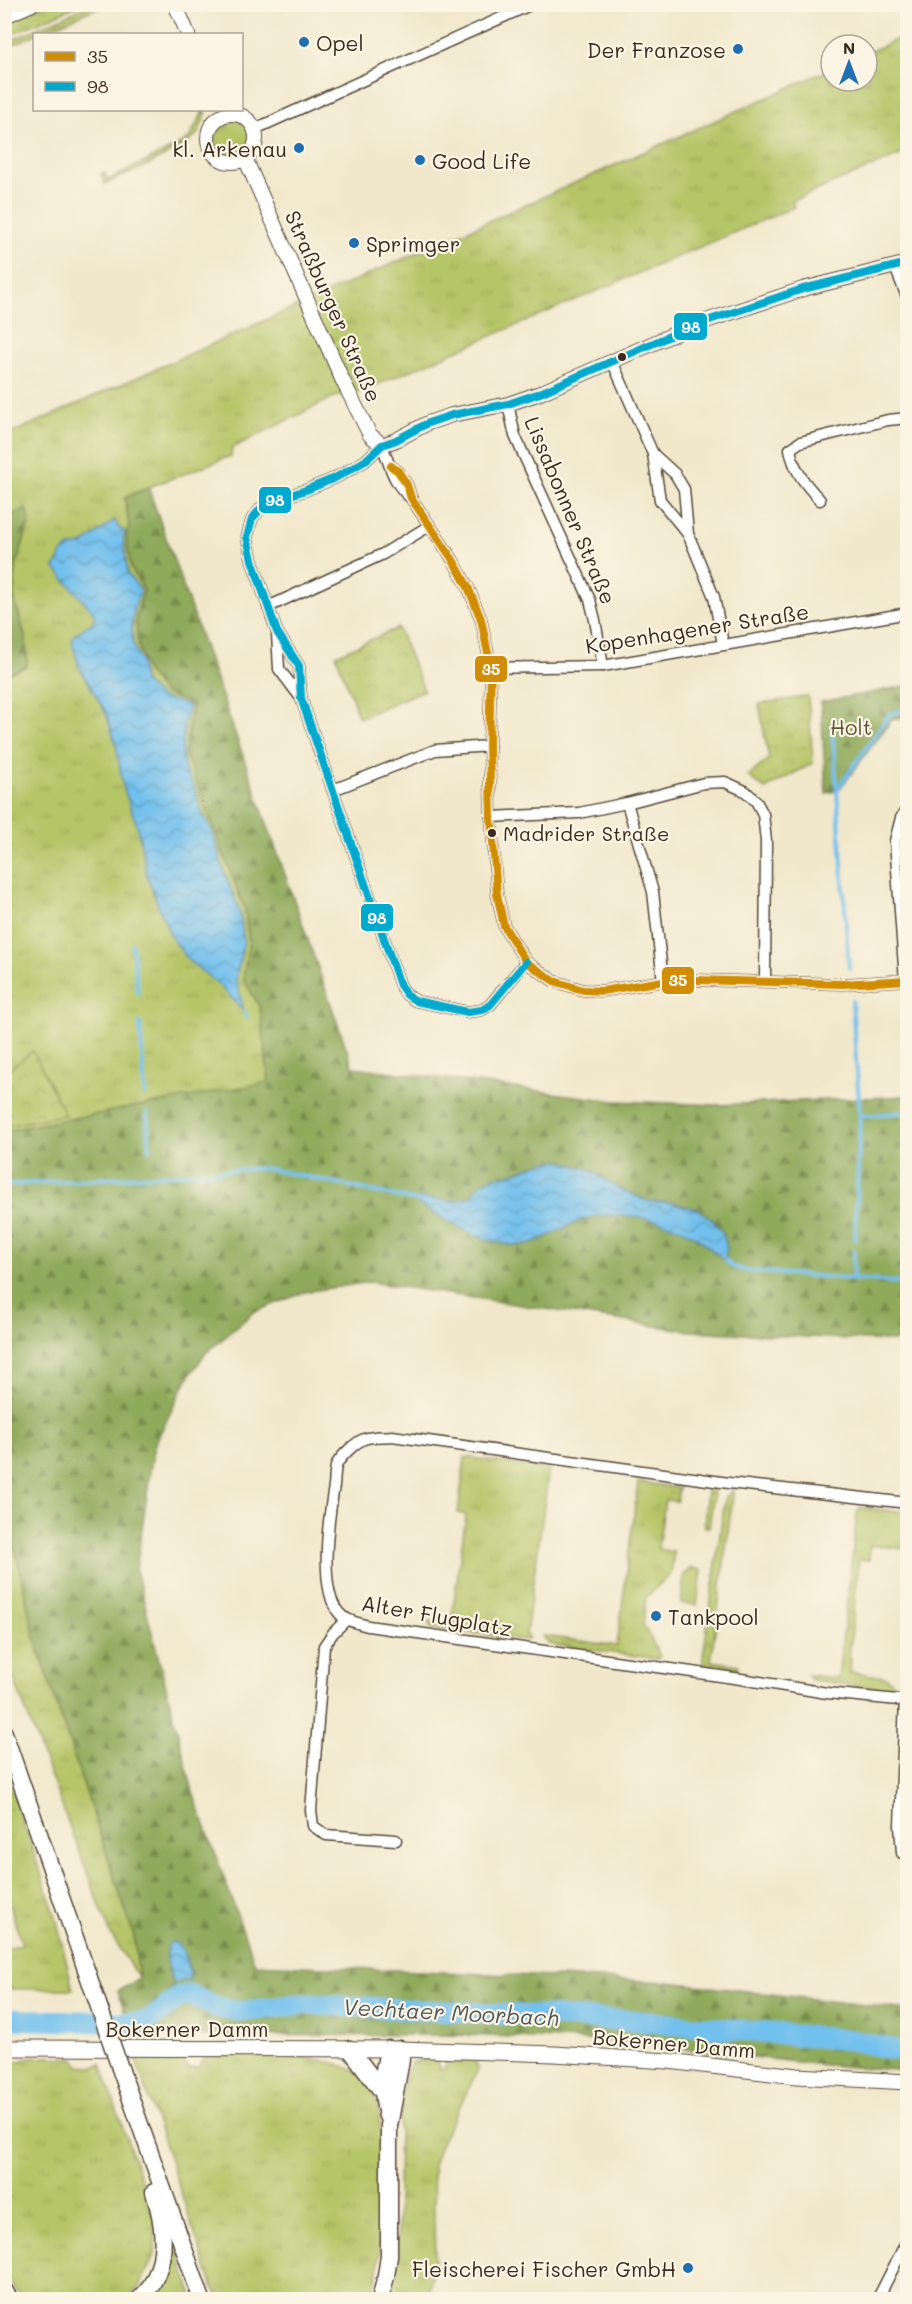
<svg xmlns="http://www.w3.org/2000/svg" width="912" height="2304" font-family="Mali,sans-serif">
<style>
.grass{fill:url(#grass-tufts);stroke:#787842;stroke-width:1.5}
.forest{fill:url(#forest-firs);stroke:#666a3d;stroke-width:1.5}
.park{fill:url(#park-crowns);stroke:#787842;stroke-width:1.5}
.water{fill:url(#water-waves);stroke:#567586;stroke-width:1.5}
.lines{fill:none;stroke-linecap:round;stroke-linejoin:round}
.stream{stroke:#72c0ed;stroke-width:4}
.river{stroke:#72c0ed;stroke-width:21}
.minor-casing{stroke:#564638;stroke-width:13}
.tertiary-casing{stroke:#564638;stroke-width:16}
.secondary-casing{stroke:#564638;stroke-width:17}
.primary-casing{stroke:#564638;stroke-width:19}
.minor{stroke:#fff;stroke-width:10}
.tertiary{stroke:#fff;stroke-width:14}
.secondary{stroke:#fff;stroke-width:15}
.primary{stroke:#fff;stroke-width:16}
.primary-bridge-casing{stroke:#564638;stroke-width:19;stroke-linecap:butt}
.primary-bridge{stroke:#fff;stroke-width:16}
.bus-1-casing{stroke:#fcf5e5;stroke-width:12}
.bus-2-casing{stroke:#fcf5e5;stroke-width:12}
.bus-1{stroke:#d18d06;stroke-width:8}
.bus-2{stroke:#00a9ce;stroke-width:8}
.poi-dot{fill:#1f6fb2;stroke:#fcf5e5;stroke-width:2}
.bus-dot{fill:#3b2a1e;stroke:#fcf5e5;stroke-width:2}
.labels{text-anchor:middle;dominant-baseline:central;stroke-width:4.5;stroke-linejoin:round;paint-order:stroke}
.bus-label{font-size:20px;fill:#3b2a1e;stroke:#fcf5e5;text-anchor:start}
.poi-label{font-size:21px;fill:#3b2a1e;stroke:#fcf5e5;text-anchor:start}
.street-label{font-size:21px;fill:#3b2a1e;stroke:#fcf5e5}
.park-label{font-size:21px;fill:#605834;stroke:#fcf5e5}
.water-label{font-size:22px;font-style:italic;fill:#4c575c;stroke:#fcf5e5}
.line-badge{stroke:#fcf5e5;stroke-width:2}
.badge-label{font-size:16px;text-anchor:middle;font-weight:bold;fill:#fff}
</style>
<defs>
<pattern id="grass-tufts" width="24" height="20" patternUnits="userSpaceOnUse" patternTransform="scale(1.5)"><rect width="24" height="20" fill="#b6c567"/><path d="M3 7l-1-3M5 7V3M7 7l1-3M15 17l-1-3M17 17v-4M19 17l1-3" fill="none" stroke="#9da959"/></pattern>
<pattern id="forest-firs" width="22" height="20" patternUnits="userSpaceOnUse" patternTransform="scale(1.5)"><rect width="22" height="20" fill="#90aa5c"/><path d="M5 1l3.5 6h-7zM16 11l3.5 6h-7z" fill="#778b4b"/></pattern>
<pattern id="park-crowns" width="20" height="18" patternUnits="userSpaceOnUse" patternTransform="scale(1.5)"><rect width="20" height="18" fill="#b6c567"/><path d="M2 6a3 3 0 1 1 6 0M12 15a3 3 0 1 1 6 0" fill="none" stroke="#9da959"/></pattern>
<pattern id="water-waves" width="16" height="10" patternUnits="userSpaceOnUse" patternTransform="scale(1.5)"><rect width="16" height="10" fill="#72c0ed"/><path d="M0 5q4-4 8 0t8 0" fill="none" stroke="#5f9cbf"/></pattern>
</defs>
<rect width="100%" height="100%" fill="#fcf5e5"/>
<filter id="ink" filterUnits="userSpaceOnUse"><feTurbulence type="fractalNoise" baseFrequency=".0167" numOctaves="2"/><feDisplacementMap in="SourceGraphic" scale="12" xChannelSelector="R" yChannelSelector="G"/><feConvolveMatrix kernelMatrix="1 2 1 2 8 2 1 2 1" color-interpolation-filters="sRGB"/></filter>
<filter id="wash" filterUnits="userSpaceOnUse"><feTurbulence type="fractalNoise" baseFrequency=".008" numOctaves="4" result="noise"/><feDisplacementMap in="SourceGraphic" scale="24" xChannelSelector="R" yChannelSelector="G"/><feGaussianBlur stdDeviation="1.35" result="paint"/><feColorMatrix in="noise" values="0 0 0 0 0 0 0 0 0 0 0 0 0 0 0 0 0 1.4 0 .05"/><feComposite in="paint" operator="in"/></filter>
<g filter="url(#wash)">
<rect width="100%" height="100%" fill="#f1e8cc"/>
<!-- grass -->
<g class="grass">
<path d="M92,4L103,5L5,48V43Z"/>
<path d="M44,5H79L5,37L4,22Z"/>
<path d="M907,35V152L792,201L794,207L362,391L334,397L232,448L231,456L149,487L125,498L129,526L126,537L131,568L144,590L136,616L137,639L146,671L192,704L185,753L245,910L249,942L244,979L260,1007L269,1083L5,1131L4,675L27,666L26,639L14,598L16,566L30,520L26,509L5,518V436L831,69V81H867V53Z"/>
<path d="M199,110H205L206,114L198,133L188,143L148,165L105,184L101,174L104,172L108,180L183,143L189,138L203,112Z"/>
<circle cx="232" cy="137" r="18"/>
<path d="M465,1457L549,1470L526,1634L529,1638L525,1640L431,1628L429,1622L451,1624L466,1515L458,1513Z"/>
<path d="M638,1482L679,1488L677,1501L665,1500L658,1549L674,1552L671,1574L646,1597L643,1624L660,1656L658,1659L548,1644L543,1636L617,1646Z"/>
<path d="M707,1488H712L714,1493L709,1527H704Z"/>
<path d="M734,1488L711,1661L738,1665L737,1670L705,1665L703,1658L725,1498Z"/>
<path d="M4,1503L36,1642L134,1936L139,1979L111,1935L5,1656Z"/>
<path d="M860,1508L907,1512V1549L870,1545L869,1560L859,1559L849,1658H851L850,1672L886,1677L894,1684V1690L892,1691L811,1680L808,1675L838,1679L857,1513Z"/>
<path d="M691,1568L702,1570L697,1605L681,1603L684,1575Z"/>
<path d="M4,1768L55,1914L73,1989H5V1949L22,1944L5,1889Z"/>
<path d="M171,2055L183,2058L187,2068L198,2067L206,2056C244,2056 345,2049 369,2083C385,2106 381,2158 380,2186C380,2220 384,2268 370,2299H221L213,2288L136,2060L142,2056Z"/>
<path d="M47,2057L74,2058L80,2066L91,2067L101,2064L155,2220V2254L139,2287L127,2299L25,2300L12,2286L5,2270V2070C17,2058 31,2058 47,2057Z"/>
<path d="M452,2057L474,2058L478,2070L439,2147L433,2165L435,2260L428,2299L389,2300C404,2242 395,2179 400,2120C401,2100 401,2080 412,2062L430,2058L437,2061L439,2069H445L446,2060Z"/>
<path d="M169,2236H172L194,2299L148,2300Z"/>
</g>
<!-- forest -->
<g class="forest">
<path d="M148,487L353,1067L615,1101L718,1105L907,1096V1342L689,1331L370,1282L305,1292L254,1312L205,1354L186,1381L154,1446L136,1570L193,1792L255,1964L669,1982L907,2010V2071L813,2064L627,2042L467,2035L132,2036L118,1991L139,1979L134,1936L36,1642L5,1503L4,1131L269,1082L260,1007L243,979L249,942L245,910L185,753L192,704L163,693L146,671L137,639L136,616L144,590L131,568L126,537L129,526L125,498Z"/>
<path d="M26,509L30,520L16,566L14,598L26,639L27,666L5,675V518Z"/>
<path d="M907,686V716L891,720L839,790L826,793L821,702Z"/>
</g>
<!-- park -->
<g class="park">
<path d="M398,628L424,690L359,718L336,655Z"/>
<path d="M808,696L813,763L765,789L748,776L769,759L759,704Z"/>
<path d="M33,1051L65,1115L5,1126V1072Z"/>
</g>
<!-- water -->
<g class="water">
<path d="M115,520L119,528L126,532L123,536L128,574L141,590L134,609L132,625L133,643L141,661L143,681L160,697L189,705L184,725L182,752L185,771L194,787L201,810L212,830L224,871L240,912L244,941L236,979L244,1011L218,984L189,961L172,938L161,913L147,876L138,829L123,786L116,745L106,713L79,667L72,642L74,635L94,621V613L54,567L60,560L61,554L69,547L82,545Z"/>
<path d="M563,1161L592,1171L618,1188L647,1201L674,1203L700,1210L714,1222L723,1233L727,1248L725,1260C714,1253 707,1244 696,1237C670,1219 611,1209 582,1220C561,1227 542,1244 518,1245C483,1246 448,1220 418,1204L419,1198L456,1201L471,1196L480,1184L493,1177L513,1173L544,1162Z"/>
<path d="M172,1942C188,1945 187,1967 190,1980L172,1982L167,1960V1946Z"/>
</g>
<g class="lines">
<!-- stream -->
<g class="stream">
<path d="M832,727L837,789"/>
<path d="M132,944L138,993"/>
<path d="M849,968L837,790L890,714L908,709"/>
<path d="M852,1001L860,1116L855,1240"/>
<path d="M244,1011L247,1018"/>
<path d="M140,1023L145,1095"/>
<path d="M147,1113L149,1150"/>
<path d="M860,1116L908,1112"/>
<path d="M4,1185L265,1168L418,1201"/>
<path d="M725,1260L731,1266L747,1271L908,1283"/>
<path d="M853,1280L854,1251"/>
</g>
<!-- river -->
<path class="river" d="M4,2019L143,2023L158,2014L180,1996L191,1995L215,2007L239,2012L303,2004L637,2021L851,2040L908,2053"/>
</g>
</g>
<g filter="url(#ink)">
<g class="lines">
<!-- minor casing -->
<g class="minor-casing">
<g id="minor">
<path d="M255,129L532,4"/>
<path d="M895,267L908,299"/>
<path d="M612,361L653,454L660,500L688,534"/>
<path d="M508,404L515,436L590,600L595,620L603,666"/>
<path d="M653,454L675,474L684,489L688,534L714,597L723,644"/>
<path d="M391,466L398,471L407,485L411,498L453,560L468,587L481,619L491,668L489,746L491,817L497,894L504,926L526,962L554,981L583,990L602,991L663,981L695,980L843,984L908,980"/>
<path d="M411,498C393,484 390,465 382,445L365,461L335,478L306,490L275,500L261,508L252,519L247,537L252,560L277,632L299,666L301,698L400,985L407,995L416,1001L468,1012L482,1010L490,1005L526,962"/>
<path d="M820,500C805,484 794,471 790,449L800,442L888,420L908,418"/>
<path d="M268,607L383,554L429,526"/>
<path d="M277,634L279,669L301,698"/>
<path d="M491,668L603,666L908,613"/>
<path d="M333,790L435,750L489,746"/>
<path d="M627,803L653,892L663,981"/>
<path d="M491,817L579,813L627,803L704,783L725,782L745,791L756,801L763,814L766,841L765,981"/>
<path d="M905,981L895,841L901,818L908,807"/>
<path d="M908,1503L729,1483L392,1436C384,1437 372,1436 364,1439C356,1442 341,1456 337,1464C334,1470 335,1480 334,1486C329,1516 318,1589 339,1613C345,1621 358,1623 368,1626L741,1679L827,1693L908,1701"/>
<path d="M347,1619L333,1633L324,1646L311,1810L313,1826L326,1835L396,1840"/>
<path d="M902,1853L900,1825L905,1701"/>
<path d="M877,2300L908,2239"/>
</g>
</g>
<!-- tertiary casing -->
<g class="tertiary-casing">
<g id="tertiary">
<path d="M175,4L188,34"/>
<circle cx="232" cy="138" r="24"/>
<path d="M245,158L342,379L370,435L382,445L396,440L428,423L452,415L508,404L540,393L697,324L803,289L908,263"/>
</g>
</g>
<!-- secondary casing -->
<g class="secondary-casing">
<g id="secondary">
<path d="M4,16L31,4"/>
<path d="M4,2048L400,2049L554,2054L668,2061L797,2076L908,2082"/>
</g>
</g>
<!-- primary casing -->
<g class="primary-casing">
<g id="primary">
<path d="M4,1733L88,1975"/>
<path d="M350,2049L381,2090"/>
<path d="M120,2068L202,2300"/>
<path d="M387,2116C381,2089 381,2075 389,2049"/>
<path d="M4,2290L10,2300"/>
<path d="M139,2300C169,2271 166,2229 154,2192"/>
<path d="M380,2300L386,2276L389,2256V2126L401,2060L400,2049"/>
</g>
</g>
<!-- minor -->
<use href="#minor" class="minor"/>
<!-- tertiary -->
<use href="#tertiary" class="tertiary"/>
<!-- secondary -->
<use href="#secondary" class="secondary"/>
<!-- primary -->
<use href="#primary" class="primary"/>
<!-- primary-bridge casing -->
<g class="primary-bridge-casing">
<path id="primary-bridge" d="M88,1975L120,2068"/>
</g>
<!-- primary-bridge -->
<use href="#primary-bridge" class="primary-bridge"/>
<!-- bus-1 casing -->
<g class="bus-1-casing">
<path id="bus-1" d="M391,466L398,471L407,485L411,498L453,560L468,587L481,619L491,668L489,746L491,817L497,894L504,926L526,962L554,981L583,990L602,991L663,981L695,980L843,984L908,980"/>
</g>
<!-- bus-2 casing -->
<g class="bus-2-casing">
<path id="bus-2" d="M526,962L490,1005L482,1010L468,1012L416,1001L407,995L400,985L301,698L299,666L277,632L252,560L247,537L252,519L261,508L275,500L306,490L335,478L365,461L382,445L396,440L428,423L452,415L508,404L540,393L697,324L731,313L803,289L908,263"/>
</g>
<!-- bus-1 -->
<use href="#bus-1" class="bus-1"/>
<!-- bus-2 -->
<use href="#bus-2" class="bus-2"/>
</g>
</g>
<!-- markers -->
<g class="poi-dot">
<circle cx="304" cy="42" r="6"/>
<circle cx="738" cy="49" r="6"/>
<circle cx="299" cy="148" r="6"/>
<circle cx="420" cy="160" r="6"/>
<circle cx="354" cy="243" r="6"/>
<circle cx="656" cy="1616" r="6"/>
<circle cx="688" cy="2268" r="6"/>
</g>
<g class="bus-dot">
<circle cx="622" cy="357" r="5"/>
<circle cx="492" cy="833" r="5"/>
</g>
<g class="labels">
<!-- bus labels -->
<g class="bus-label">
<text x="503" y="833">Madrider Straße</text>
</g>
<!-- poi labels -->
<g class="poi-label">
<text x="316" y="42">Opel</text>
<text x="726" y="49" text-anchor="end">Der Franzose</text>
<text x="287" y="148" text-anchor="end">kl. Arkenau</text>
<text x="432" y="160">Good Life</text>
<text x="366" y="243">Sprimger</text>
<text x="668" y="1616">Tankpool</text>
<text x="676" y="2268" text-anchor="end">Fleischerei Fischer GmbH</text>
</g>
<!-- street labels -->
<g class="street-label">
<text transform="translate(334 306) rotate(66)">Straßburger Straße</text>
<text transform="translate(571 510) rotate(67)">Lissabonner Straße</text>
<text transform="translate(697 628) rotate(-9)">Kopenhagener Straße</text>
<text transform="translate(437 1615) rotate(10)">Alter Flugplatz</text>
<text x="187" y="2028">Bokerner Damm</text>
<text transform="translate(674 2043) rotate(5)">Bokerner Damm</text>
</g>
<!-- park labels -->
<g class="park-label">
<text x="851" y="726">Holt</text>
</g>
<!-- water labels -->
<g class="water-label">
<text transform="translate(451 2012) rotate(3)">Vechtaer Moorbach</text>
</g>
</g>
<g class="line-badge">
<rect x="673" y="312" width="35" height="29" rx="6" fill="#00a9ce"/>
<rect x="258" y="486" width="34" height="28" rx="6" fill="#00a9ce"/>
<rect x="474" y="655" width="34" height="28" rx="6" fill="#d18d06"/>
<rect x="360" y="903" width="34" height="29" rx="6" fill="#00a9ce"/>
<rect x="661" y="966" width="34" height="29" rx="6" fill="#d18d06"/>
</g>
<g class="badge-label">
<text x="691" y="333">98</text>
<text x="275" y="506">98</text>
<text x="491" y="675">35</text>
<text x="377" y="924">98</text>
<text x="678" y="986">35</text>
</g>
<!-- margin -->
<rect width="912" height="2304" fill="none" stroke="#fcf5e5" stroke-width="24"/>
<!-- legend -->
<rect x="33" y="33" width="210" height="78" fill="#fcf5e5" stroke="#afa495" stroke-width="1.5"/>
<rect x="45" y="52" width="30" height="9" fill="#d18d06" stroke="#afa495" stroke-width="1.5"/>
<text x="87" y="63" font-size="18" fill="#3b2a1e">35</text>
<rect x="45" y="82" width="30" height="9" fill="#00a9ce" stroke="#afa495" stroke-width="1.5"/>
<text x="87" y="93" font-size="18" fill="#3b2a1e">98</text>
<!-- north arrow -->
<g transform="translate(849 63)"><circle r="28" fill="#fcf5e5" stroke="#afa495" stroke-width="1.5"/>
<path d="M0-4.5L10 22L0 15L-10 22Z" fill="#1f6fb2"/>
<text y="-9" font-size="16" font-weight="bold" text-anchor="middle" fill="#3b2a1e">N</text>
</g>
</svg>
